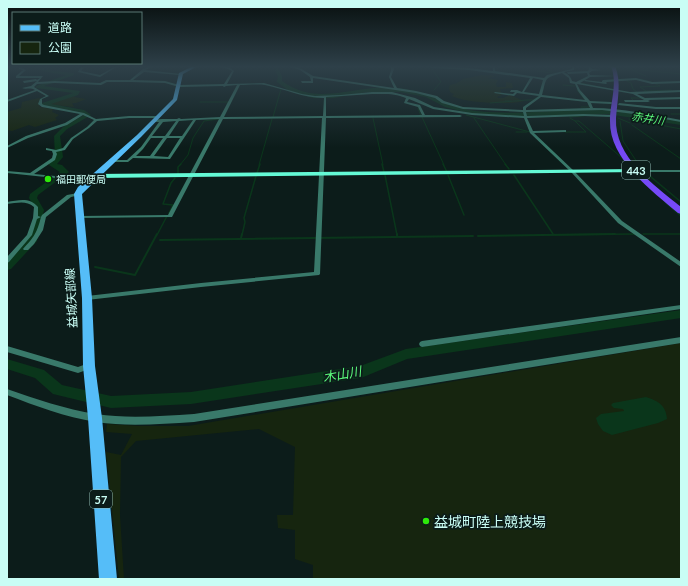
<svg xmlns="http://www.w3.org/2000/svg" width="688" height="586" font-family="Lato,'Noto Sans JP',sans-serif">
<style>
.green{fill:#16250f}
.water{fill:#0a361b}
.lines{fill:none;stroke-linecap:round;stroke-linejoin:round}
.stream-far2{stroke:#0a361b;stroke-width:1}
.stream-far1{stroke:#0a361b;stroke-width:1.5}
.stream{stroke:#0a361b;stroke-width:2}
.river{fill:#0a361b;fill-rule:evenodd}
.street{fill:#39796a;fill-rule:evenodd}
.secondary{fill:#64f9d5;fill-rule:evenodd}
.primary{fill:#55bdf8;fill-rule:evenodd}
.highway{fill:#7649f7;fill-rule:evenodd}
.poi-dot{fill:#2ee80a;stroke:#0c1c1a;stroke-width:1.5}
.labels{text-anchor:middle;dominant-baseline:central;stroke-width:3.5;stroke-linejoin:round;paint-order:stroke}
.far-poi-label{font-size:10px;fill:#c9fdf5;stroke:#0c1c1a;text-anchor:start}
.far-water-label{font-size:11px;font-style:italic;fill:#5bf87b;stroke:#0c1c1a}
.shield{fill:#0c1c1a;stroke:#90bab3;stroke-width:1}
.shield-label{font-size:11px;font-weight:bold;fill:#c9fdf5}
.street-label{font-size:12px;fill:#c9fdf5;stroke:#0c1c1a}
.water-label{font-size:13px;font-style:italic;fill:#5bf87b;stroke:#0c1c1a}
.near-poi-label{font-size:14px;fill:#c9fdf5;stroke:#0c1c1a;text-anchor:start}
</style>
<rect width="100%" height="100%" fill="#0c1c1a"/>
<!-- green -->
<g class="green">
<path d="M482,75L496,76L488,78L498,80L496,84L497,87H506V82L512,83L513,88L500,89L502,95L497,97L498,98H503L510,95L524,101C509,105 465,103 452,96L454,94L450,92L449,88L450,85L457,83L463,79Z"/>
<path d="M75,96L74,97L86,99L76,103H72L74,107L45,104Z"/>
<path d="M39,98L41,99L39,105L40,107L53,109L52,112L59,115L55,118L57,120L35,127L29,125L12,131L7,130V112L21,108L22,102Z"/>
<path d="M681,343V579H313V565L295,559V530L278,528L277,515H293L295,447L259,429L136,441L121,457L120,515L124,579H119L106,452L121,455L132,434L106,432L107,424L139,426H188Z"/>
</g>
<!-- water -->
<path class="water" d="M646,397C658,401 666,405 667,419L658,423L612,435L603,431L598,424L596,418L601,414L624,411L623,409L614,408L611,405L613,403Z"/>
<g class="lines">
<!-- stream-far2 -->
<g class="stream-far2">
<path d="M430,66L441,82L434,90"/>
<path d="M567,66L568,71"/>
<path d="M587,66L588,71"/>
<path d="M625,66L633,70"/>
<path d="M548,70L556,73"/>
<path d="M597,70H612"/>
<path d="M619,70H641L681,74"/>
<path d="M537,71L552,73"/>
<path d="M634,71L646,76"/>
<path d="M640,79L652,82"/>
<path d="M627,81L631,83L633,89L637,92"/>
<path d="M581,83L594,86"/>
<path d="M563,85L575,86"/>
<path d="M577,90L584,99"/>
<path d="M644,91L671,90"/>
<path d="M646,91L640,87L660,86L654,83"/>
<path d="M527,100H533L539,96"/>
<path d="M505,101H511"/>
<path d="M634,101L631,98H642"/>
<path d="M200,102H228L227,104"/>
<path d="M490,103L527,100"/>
<path d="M581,107H589V105"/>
<path d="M418,108L421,116"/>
<path d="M671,114H681"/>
<path d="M466,115L530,132"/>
<path d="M273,117L281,89"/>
<path d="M422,117L444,165"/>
<path d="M570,117L584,116"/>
<path d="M373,118L383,165"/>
<path d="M474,118L506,165"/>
<path d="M570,118L575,121H579L622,158L627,165"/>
<path d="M618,118L630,123"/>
<path d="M629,119L681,129"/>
<path d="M620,121L623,141L639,165"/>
<path d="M632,125L681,159"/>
<path d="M516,132H527"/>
<path d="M565,132H586L575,121"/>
<path d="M180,165L188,155L193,138L204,121L219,119"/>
<path d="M259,165L272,119"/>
</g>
<!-- stream-far1 -->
<g class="stream-far1">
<path d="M382,164L384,172"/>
<path d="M443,164L447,172"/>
<path d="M505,164L509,169"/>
<path d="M626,164L630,169"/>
<path d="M638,164L643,170"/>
<path d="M645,172L681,202"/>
<path d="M257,173L260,164"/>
<path d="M633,173L640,179"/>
<path d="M178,174V167L181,164"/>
<path d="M385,175L397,235"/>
<path d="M448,175L464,215"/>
<path d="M514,175L553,234"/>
<path d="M665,202L681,216"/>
<path d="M169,213L173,205L163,204L171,183L175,178"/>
<path d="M643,234H681"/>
<path d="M157,235L167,216"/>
<path d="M242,235L245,222L244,218L256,176"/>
<path d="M537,235L635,234"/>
</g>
<!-- stream -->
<g class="stream">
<path d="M397,234V236"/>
<path d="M478,236L615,234"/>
<path d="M241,238L242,234"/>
<path d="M160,240L473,236"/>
<path d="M95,267L135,275L157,234"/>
</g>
<!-- river -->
<g class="river">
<path d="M28,66H34L47,70L74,73V75L44,86L80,91L78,95L51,104L84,110L91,115L67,129L60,136L63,157L57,164L62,165L69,172L38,195L37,198L44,210L37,241L11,269L7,270V261L27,240L36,210L29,198L30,194L60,172L49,165L50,160L55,156L54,136L63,127L84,115L80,112L42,105V103L73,93L36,88V86L66,75L47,72Z"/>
<path d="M273,66H277L282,76V81C310,101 334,93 365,89C376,87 388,88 398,88C426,90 449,108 476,111C519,116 563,108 606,110C631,112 656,118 681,121V125L607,114L522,116L476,115L445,107L426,97L400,92H367L333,98H313L289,91L277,82L278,76Z"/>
<path d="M681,310V318L407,359L361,378L191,404L111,408L53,394L35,378L7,369V359L44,370L62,385L111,396L191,392L360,366L406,349Z"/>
</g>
<!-- street -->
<g class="street">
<path d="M79,66H81L84,67L81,71L100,75L116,66H118L100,77L78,72L81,67Z"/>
<path d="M152,66H154L145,70L181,74L180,75L144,72L133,80L165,81L179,85L224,84L232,71L228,69L218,66C224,65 230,67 234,71L227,84L264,83L302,94L315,96L341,95L372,92H392L415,98L434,107L472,113L524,116L523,112L463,109L442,103L435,98L416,93L313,78V83H302L301,81H311L310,77L300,70L288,66C298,65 305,71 313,76L394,88L389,77L391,70V66H393L394,69L391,77L397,88L416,91L437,96L444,101L463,107L523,110V107L539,96L517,93L514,96L494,93L495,92L513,94L515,92H510L511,90H517L522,92L530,78L469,70L432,68L431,66L469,68L493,71V66H495V71L544,78L547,75L572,69V66H574V70L564,72C568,74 571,77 572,81L576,82L588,76L587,73L568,74L567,72L588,71L589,69L588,66H590L592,69L601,70L592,71L589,73L590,75L617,76L590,77L580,83L630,92L681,90V92L637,94L645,98L681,97V99L648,100L650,101L648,102H625L624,100H644L633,94L577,84L580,90L590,101L611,102L613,103L611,104L591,103L593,108C622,108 653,115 681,120V122L642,115L602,110L526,112L527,116L583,114L614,115V117H613L583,116L527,118L533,131L566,130V132H565L534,133L574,171L622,221L681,262V267L618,223L572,173L530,133L524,118L472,115L433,109L409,99L407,102L420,105L425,115H460L462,116L460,117L326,118L320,274L319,275L201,287L87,300H85L84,298L87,296L201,283L314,272L322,118L223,119L172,217L80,218L78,217L80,216L168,215L219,119L196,120L170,159L133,158L128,162H112L110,161L112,160H127L141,147L159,122H153V120L162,119H177L179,118L181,119L220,117L237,85L226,86L224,87L223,86L179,87L165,83L131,82H107L101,85L55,83L37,84L34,87L49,96L42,99V104L44,105L84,113L96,119L129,116H157L159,117L157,118H129L97,121L89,128L73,139L65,150L56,152L57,154L55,160L34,174L55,176L94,175L96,176L95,177L55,178L7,173V171L30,173L52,158L53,154L52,151L46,150V148L56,150L63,148L71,138L87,127L94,120L83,115L67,125L28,138L7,148V146L26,136L65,123L80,114L42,107L38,104L40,99L46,96L37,91L7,102V100L35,90C30,87 26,90 22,88L31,86L37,81L24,83L23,81L36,79L37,80L40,78H16V76L23,70L19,69V67L26,70L19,76H43L38,82L55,81L100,83L106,80H130L143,69ZM562,73L569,78L570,83L575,84L578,91L585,100L542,95C547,78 543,78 562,73ZM533,78L543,80L539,94L524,92ZM240,85C248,85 258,84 265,85C285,89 303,98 324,98L323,116L224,117ZM372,94C384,94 395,93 406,98L404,103L418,107L422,115L326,116V97ZM541,97L587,102L590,108L526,110V108ZM193,120L182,136H169L179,121ZM176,121L165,136H152L163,122ZM151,138H163L150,156H136L143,149ZM167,138H180L168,157L154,156Z"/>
<path d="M636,78L652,82L681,81V83L652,84L636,80L606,82L607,83L606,84L584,81L585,80L602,82V81L603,80Z"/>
<path d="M619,103L656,107H681V109H656L618,105Z"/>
<rect x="636" y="170" width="45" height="2"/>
<path d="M78,193H80V195L71,197L46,217L43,230L34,244L28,250H24L23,249C34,237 37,233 41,217L37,219L32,235L9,262L7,263V257L27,235L33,218L34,207C26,200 17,203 7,204V202C19,200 30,197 38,207V216L41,217L42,215L67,195Z"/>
<path d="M681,305V309L422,347L420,346L419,344L420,342L422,341Z"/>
<path d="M681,337V343L194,422C161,424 128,427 96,422C65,417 36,406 7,395V389C36,399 65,409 96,414C128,419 161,416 194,414Z"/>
<path d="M7,346L78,367L89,363L92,364L93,366L92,368L78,373L7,352Z"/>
</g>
<!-- secondary -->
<path class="secondary" d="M637,169L639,170V172L94,178L91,176L94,174Z"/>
<!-- primary -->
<path class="primary" d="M193,66H198L183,74L177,100L141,137L82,194L92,298L95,366L102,418L117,579H99L88,418L83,366L82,298L74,194L78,187L137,135L173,99L179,73Z"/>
<!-- highway -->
<path class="highway" d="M611,66H615C622,82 617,101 616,118C614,157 654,185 681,207V214L678,213C652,191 609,159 610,121C610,103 618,84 611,66Z"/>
</g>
<!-- sky -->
<linearGradient id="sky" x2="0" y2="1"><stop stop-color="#070f0e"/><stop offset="0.45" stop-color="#2e4049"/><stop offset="1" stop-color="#2e4049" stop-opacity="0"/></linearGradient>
<rect width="688" height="148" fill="url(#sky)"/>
<!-- markers -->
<g class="poi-dot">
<circle cx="48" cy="179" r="4"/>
<circle cx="426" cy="521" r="4"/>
</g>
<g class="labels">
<!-- far-poi labels -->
<g class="far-poi-label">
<text x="56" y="179">福田郵便局</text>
</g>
<!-- far-water labels -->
<g class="far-water-label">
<text transform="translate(648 118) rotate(9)">赤井川</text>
</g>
<!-- shield labels -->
<g class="shield">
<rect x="622" y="161" width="28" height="18" rx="3"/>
<rect x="90" y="490" width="22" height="18" rx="3"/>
</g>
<g class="shield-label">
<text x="636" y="170">443</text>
<text x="101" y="499">57</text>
</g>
<!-- street labels -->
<g class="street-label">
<text transform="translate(71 298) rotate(-93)">益城矢部線</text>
</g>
<!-- water labels -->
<g class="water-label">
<text transform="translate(342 374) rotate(-10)">木山川</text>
</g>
<!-- near-poi labels -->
<g class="near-poi-label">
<text x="434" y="521">益城町陸上競技場</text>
</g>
</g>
<!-- border -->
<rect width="688" height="586" fill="none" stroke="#c9fdf5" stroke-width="16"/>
<!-- legend -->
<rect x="12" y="12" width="130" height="52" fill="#0c1c1a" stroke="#587672"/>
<rect x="20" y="25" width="20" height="6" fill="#55bdf8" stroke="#587672"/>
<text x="48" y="32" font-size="12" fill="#c9fdf5">道路</text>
<rect x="20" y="42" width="20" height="12" fill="#16250f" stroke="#587672"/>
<text x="48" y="52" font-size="12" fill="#c9fdf5">公園</text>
</svg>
